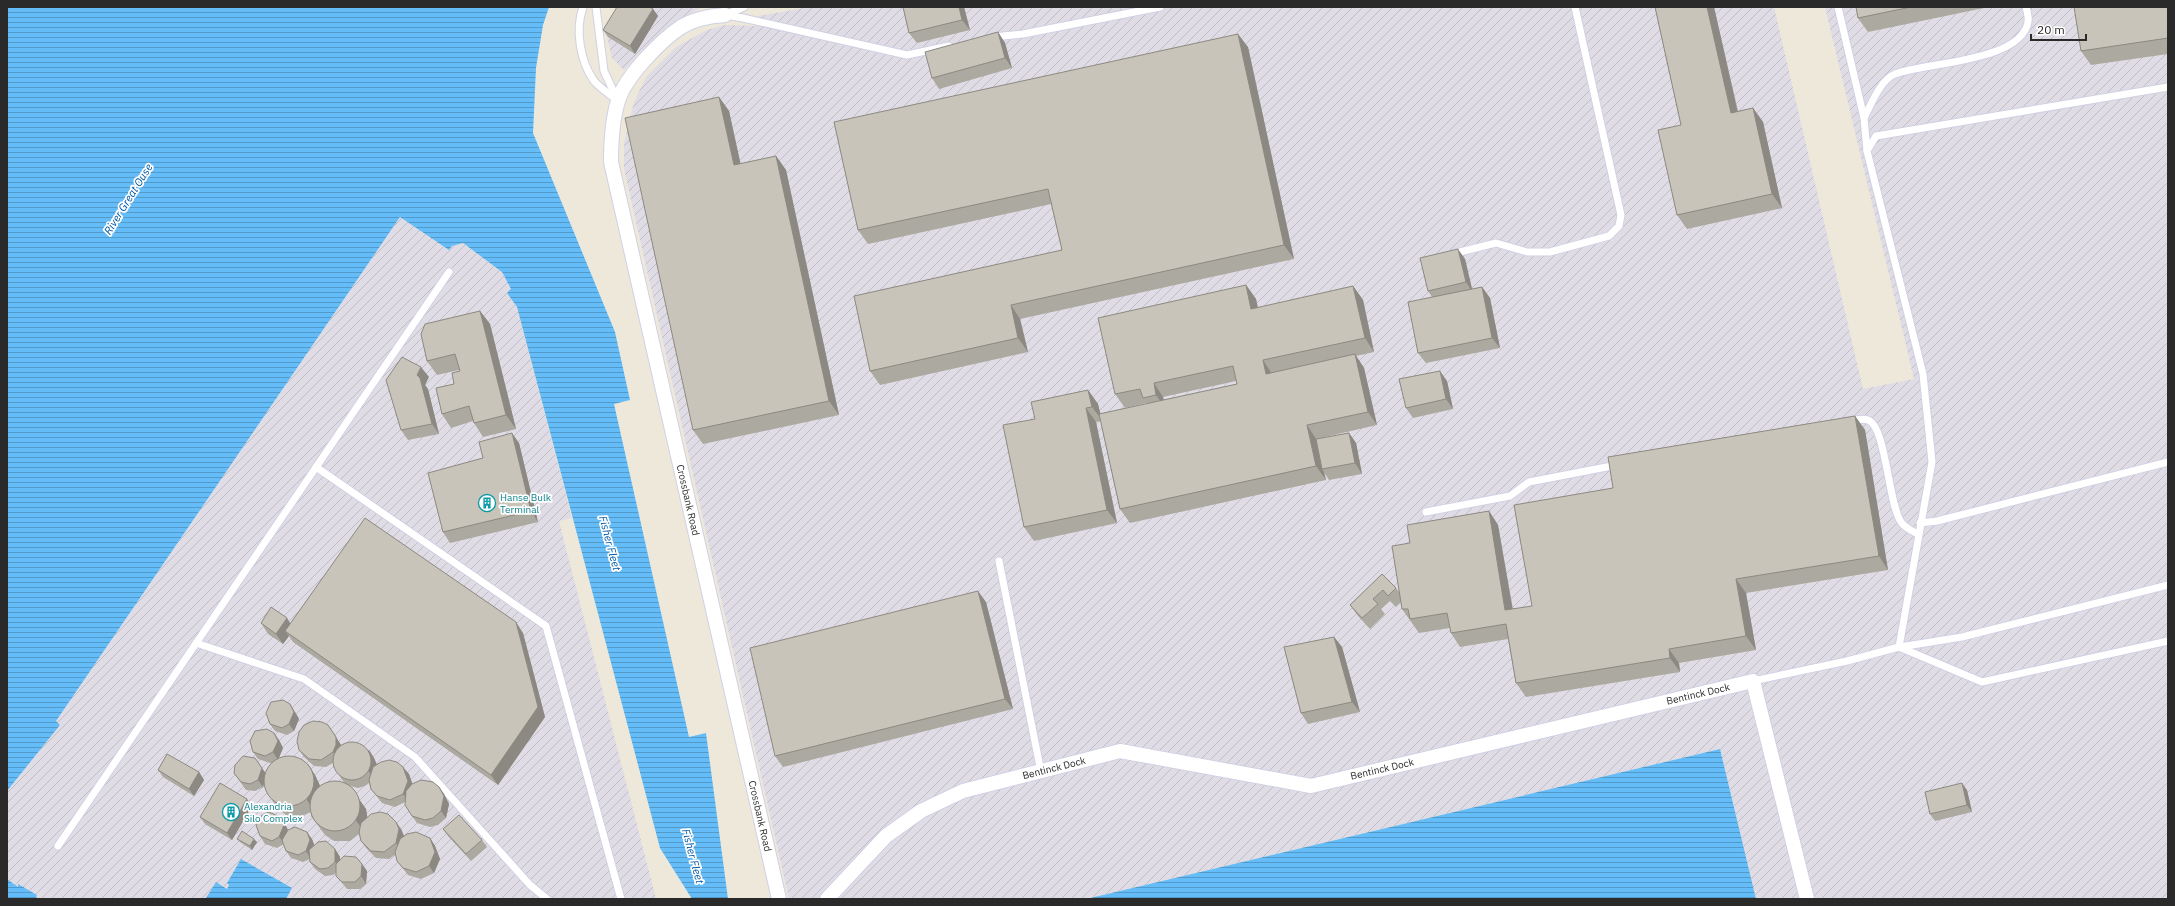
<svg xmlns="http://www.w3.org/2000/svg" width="2175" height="906" font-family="'IBM Plex Sans',sans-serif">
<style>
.industrial{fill:url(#industrial-furrows)}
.water{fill:url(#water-rules)}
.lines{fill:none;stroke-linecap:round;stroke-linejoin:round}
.lane-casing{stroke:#d0d1e4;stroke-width:9}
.street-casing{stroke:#d0d1e4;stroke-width:16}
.lane{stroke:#fff;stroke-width:7}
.street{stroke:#fff;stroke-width:14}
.wall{fill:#aca9a0;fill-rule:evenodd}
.shaded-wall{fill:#8c8982}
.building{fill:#c8c4ba;stroke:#8c8982}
.labels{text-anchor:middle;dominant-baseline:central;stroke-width:3.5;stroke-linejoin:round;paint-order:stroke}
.culture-label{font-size:10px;fill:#0d838f;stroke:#fff;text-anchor:start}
.street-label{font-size:10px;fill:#2a2a2a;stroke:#fff}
.water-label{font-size:11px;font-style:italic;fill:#0257a5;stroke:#fff}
</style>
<defs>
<pattern id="industrial-furrows" width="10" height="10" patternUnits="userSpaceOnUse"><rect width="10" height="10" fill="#e0dce5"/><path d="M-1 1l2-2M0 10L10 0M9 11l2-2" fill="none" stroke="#c0bdc5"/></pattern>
<pattern id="water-rules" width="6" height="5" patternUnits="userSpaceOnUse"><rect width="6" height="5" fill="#64bdf8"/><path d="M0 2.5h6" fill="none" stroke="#539ac9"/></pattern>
</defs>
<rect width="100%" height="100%" fill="#ede8da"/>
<!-- industrial -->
<g class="industrial">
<path d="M621,7H703L674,22L624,70L612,58L606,32Z"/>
<path d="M809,7H1774L1863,389L1914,379L1825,7H2168V899H1756L1720,749L1086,899H789L624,169V143L634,102L646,77L676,47L707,30L725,25L756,26L759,16Z"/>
<path d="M400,217L449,249L452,246L463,243L502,272L512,289L507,293L517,307L572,518L559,521L656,899H286L291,888L227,883L230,885L227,889L216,882L207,899H38L35,897L36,895L19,885L18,887L7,879V791L60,725L55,721Z"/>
</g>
<!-- water -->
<g class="water">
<path d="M7,7H549L543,25L536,68L533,133L615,332L630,400L614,404L689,737L706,733L728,899H692L660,848L517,307L507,293L511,289L502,272L463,243L452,246L449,250L400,217L56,721L60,725L7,791Z"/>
<path d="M1720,749L1756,899H1086Z"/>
<path d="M241,859L292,888L286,899L206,898L216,882L227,889L229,885L227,883Z"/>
<path d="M7,879L18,887V884L37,895L36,897L38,899H7Z"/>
</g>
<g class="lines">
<!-- lane casing -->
<g class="lane-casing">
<g id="lane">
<path d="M583,7C575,30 580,61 594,81C600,88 611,95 618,101"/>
<path d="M596,7L604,71L617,99"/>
<path d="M1838,7L1864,118L1867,151"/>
<path d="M725,15L743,18L907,55L949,46"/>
<path d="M725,15L744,7"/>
<path d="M993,37L1023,34L1160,7"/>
<path d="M1864,118C1871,105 1880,80 1895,74C1927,62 2021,62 2028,22C2029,18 2027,11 2026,7"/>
<path d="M1452,254L1496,243L1527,252H1550L1609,236L1619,226L1621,215L1575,7"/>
<path d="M1849,421C1854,420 1863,418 1868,420C1886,426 1888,503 1901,522C1905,528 1912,531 1918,534"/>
<path d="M316,467L546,626L621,899"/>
<path d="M1426,512L1510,496L1529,482L1617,465"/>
<path d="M1920,523L1937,521L2168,462"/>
<path d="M999,561L1041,772"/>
<path d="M196,643L304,679L415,757L530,885L547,899"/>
<path d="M1899,647L1982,682L2168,641"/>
<path d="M1900,647L1962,637L2168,585"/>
<path d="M1753,681L1847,661L1899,647L1932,462L1923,374L1867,151L1876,136L2168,87"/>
<path d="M58,846L449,272"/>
</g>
</g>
<!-- street casing -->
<g class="street-casing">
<g id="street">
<path d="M725,15C710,16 694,19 681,27C660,41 625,77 618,101C612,121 611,142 611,162L779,899"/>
<path d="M827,899L886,836L921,811L963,791L1120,751L1311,786L1753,681L1807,899"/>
</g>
</g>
<!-- lane -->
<use href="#lane" class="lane"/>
<!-- street -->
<use href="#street" class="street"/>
</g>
<!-- wall -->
<g class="wall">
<path d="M903,7H964L970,30L917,43L909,33Z"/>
<path d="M1655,7H1714L1738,111L1753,108L1763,122L1782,208L1687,229L1677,215L1681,125Z"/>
<path d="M1856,7H1989L1868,32L1858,18Z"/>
<path d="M2168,7V54L2091,65L2081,51Z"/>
<path d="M653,9L658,16L635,54L608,37L603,30Z"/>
<path d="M998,32L1005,43L1012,68L939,89L932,78Z"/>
<path d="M1248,47L1294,259L1020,319L1028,352L880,385L870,371L1062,250L1051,204L868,244L858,230Z"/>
<path d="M719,97L729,111L740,164L776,156L786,170L839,415L703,444L693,430Z"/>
<path d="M1465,259L1472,289L1482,287L1490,298L1500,348L1426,363L1418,353L1432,297L1428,291Z"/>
<path d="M1246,285L1256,299L1258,308L1353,286L1363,300L1374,352L1356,356L1364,368L1377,425L1316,439L1349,433L1356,443L1362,474L1329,480L1324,472L1326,480L1130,523L1120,509L1101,421L1096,422L1117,523L1034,541L1024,527L1035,419L1088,390L1098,404L1100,414L1146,404V403L1125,408L1115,394ZM1236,381L1237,384L1164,400L1163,397Z"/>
<path d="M480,311L490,324L516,429L483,437L474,423L473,421L451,428L442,414L460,371L459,370L437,375L427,361Z"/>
<path d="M429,377L425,385L428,389L439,434L408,440L401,430Z"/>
<path d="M1447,381L1453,409L1413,418L1406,408Z"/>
<path d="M1855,416L1865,430L1888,570L1746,593L1756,650L1679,663L1680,672L1526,697L1516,683L1508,639L1460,647L1451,633L1450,628L1419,633L1402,609L1401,602L1396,607L1390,601L1381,609L1385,614L1370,629L1358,616L1350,605L1382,574L1396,588L1400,593L1410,543L1489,511L1498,525L1513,609L1532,606L1613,488Z"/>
<path d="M519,443L538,522L450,543L443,532L483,458Z"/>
<path d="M986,602L1013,709L783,767L775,756Z"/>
<path d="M261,623L290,624L523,633L545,717L498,785L293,642L289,636L283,644L268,634Z"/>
<path d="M1334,637L1342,647L1360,712L1308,724L1301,713Z"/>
<path d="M295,712L299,719L294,731L287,735L275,731L270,724Z"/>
<path d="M333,732L341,745L369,750L374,758L377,765L409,774L412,784L439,787L444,794L449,804L446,818L438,825L430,827L417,823L412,816L405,802L395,807L382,803L371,789L369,783L365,786L358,788L347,785L366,809L367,818L401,829L404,836L430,838L435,846L440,859L434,873L421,879L408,875L397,861L396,854L389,859L376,858L366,848L361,841L359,834L350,841H334L325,835L311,816V812L299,817L288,816L279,810L272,800L264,782L263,787L255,791L246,790L234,773L266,774L272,763H270L258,759L253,752L279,740L283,748L278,760L315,775L320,786L345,784L333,766V763L326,767L314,766L304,757L299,750Z"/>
<path d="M158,770L199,772L204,780L194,796L163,777Z"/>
<path d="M1967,790L1972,812L1935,821L1930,814Z"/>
<path d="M252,806L232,840L205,824L200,817Z"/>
<path d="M285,824L288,830L312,839L314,845L335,849L340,857V860L362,864L367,871L366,884L360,889H347L342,883L336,876V873L333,875L325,876L315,869L310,862V859L303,862L291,858L286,851L284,844L277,848L265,844L260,836Z"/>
<path d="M443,829L482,840L487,847L471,861L448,836Z"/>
<path d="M237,839L257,842L252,850L240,842Z"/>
</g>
<!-- shaded-wall -->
<g class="shaded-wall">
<path d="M959,7H964L970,30L962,20Z"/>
<path d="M1707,7H1714L1741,127L1731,113Z"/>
<path d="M653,9L658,16L635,54L630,46Z"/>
<path d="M998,32L1005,43L1012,68L1005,58Z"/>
<path d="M1238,34L1248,47L1294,259L1284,245Z"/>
<path d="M719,97L729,111L744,179L734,165Z"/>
<path d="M1753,108L1763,122L1782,208L1772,194Z"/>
<path d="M776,156L786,170L839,415L829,401Z"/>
<path d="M1458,249L1465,259L1473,293L1466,282Z"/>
<path d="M1246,285L1256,299L1261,323L1251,309Z"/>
<path d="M1353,286L1363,300L1374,352L1365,338Z"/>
<path d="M1482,287L1490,298L1500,348L1492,338Z"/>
<path d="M1011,305L1020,319L1028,352L1018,338Z"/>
<path d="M480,311L490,324L516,429L506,415Z"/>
<path d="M1355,354L1364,368L1377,425L1368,412Z"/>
<path d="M1263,360L1272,374H1266Z"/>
<path d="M421,367L429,377L425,385L428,389L439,434L432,424L417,375Z"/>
<path d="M1440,371L1447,381L1453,409L1446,399Z"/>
<path d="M1154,383L1163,397L1166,409L1156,395Z"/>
<path d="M1088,390L1098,404L1102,420L1092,407Z"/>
<path d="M1086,408L1096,422L1117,523L1107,510Z"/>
<path d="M1855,416L1865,430L1888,570L1879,556Z"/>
<path d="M1307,425L1316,439L1322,469L1324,472L1326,480L1316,466Z"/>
<path d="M512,433L519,443L538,522L531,511Z"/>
<path d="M1349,433L1356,443L1362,474L1355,463Z"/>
<path d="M1489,511L1498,525L1515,624L1505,610Z"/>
<path d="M1736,579L1746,593L1756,650L1746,636Z"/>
<path d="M978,591L986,602L1013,709L1005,699Z"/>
<path d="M287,618L294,629L285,631L289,636L283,644L276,634Z"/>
<path d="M516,622L523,633L545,717L498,785L491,775Z"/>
<path d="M1334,637L1342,647L1360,712L1352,702Z"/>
<path d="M1669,649L1679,663L1680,672L1670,658Z"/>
<path d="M290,704L295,712L299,719L294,731L289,724Z"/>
<path d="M328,725L341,745L338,759L333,752Z"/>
<path d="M274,733L279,740L283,748L278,760L273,752Z"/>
<path d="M369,750L374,758L377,765L374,779L369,772Z"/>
<path d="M255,758L267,775L263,787L258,780Z"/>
<path d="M308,764L315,775L322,790L314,811L307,800Z"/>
<path d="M403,767L409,774L414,788L408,801L403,794Z"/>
<path d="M199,772L204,780L194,796L189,789Z"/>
<path d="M1962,783L1967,790L1972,812L1967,805Z"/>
<path d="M439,787L444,794L449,804L446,818L441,811Z"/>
<path d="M247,799L252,806L232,840L227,833Z"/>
<path d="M359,799L366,809L368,821L364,831L356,821Z"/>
<path d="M280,817L285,824L289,832L285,844L279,837Z"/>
<path d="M396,822L401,829L404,836L401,850L396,843Z"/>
<path d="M307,832L312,839L315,847L311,859L306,851Z"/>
<path d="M430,838L435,846L440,859L434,873L429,866Z"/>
<path d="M254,839L257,842L252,850L250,846Z"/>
<path d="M335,849L340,857V869L335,862Z"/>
<path d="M362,864L367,871L366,884L361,876Z"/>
</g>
<!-- building -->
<g class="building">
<path d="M617,7H650L653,9L630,46L603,30Z"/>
<path d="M903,7H959L962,20L909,33Z"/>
<path d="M1655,7H1707L1731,113L1753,108L1772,194L1677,215L1658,130L1681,125Z"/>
<path d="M1856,7H1911L1858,18Z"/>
<path d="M2074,7H2168V38L2081,51Z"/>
<path d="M998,32L1005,58L932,78L925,52Z"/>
<path d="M1238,34L1284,245L1011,305L1018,338L870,371L854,296L1062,250L1048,189L858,230L834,122Z"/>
<path d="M719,97L734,165L776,156L829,401L693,430L625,118Z"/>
<path d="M1458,249L1466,282L1428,291L1420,258Z"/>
<path d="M1246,285L1251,309L1353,286L1365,338L1263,360L1266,374L1355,354L1368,412L1307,425L1316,466L1120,509L1099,414L1237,384L1233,366L1154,383L1156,395L1143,398L1140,389L1115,394L1098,318Z"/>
<path d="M1482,287L1492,338L1418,353L1408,302Z"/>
<path d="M480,311L506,415L474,423L469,406L442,414L436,388L454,384L452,373L460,371L455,354L427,361L421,334L425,324Z"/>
<path d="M402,357L421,367L417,375L420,378L432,424L401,430L386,380Z"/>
<path d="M1440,371L1446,399L1406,408L1399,379Z"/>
<path d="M1088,390L1092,407L1086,408L1107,510L1024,527L1003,425L1035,419L1031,402Z"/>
<path d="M1855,416L1879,556L1736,579L1746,636L1669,649L1670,658L1516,683L1506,624L1451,633L1447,613L1410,619L1408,609H1402L1392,546L1410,543L1407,525L1489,511L1505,610L1532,606L1514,505L1613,488L1608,457Z"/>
<path d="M512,433L531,511L443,532L428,473L483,458L479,442Z"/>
<path d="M1349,433L1355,463L1322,469L1316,439Z"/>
<path d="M365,518L516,622L538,707L491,775L285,631Z"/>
<path d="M1382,574L1396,588L1388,596L1383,590L1373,599L1378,604L1362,618L1350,605Z"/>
<path d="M978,591L1005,699L775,756L750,648Z"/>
<path d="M271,607L287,618L276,634L261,623Z"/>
<path d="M1334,637L1352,702L1301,713L1284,647Z"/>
<path d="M283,700L290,704L294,712L289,724L282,728L270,724L266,713L271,702Z"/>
<path d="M313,721L322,722L328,725L336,737V745L333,752L321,760L309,759L299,750L297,741L299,732L304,725Z"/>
<path d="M267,729L274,733L278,741L273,752L265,756L253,752L250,741L255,731Z"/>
<circle cx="352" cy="761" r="19"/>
<path d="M167,754L199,772L189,789L158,770Z"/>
<path d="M243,756L255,758L262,768L258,780L250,784L241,782L234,773L235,765Z"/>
<circle cx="289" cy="781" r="25"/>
<path d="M389,760L397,762L403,767L408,781L403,794L390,800L377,796L371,789L369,780L373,767L381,762Z"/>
<path d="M421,780L433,782L439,787L444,796L441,811L433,818L425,820L412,816L405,805L406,791L412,784Z"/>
<circle cx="335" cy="806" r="25"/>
<path d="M220,783L247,799L227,833L200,817Z"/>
<path d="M1962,783L1967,805L1930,814L1925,792Z"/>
<path d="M269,812L280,817L284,825L279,837L272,841L260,836L256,825L262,815Z"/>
<path d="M380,812L388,814L396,822L399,829L396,843L384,852L371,851L361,841L359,832L361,823L371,814Z"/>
<path d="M459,815L482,840L466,854L443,829Z"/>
<path d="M295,827L307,832L310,840L306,851L298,855L286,851L282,840L288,830Z"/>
<path d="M242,831L254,839L250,846L237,839Z"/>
<path d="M416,832L430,838L435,852L429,866L416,872L403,868L397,861L395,852L400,839L407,834Z"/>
<path d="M326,841L335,849V862L328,868L320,869L310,862L309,850L318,842Z"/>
<path d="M344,856L356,857L362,864L361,876L355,882H342L336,876V864Z"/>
</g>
<!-- icons -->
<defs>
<g id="building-ring" transform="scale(0.9)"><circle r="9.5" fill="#fff" stroke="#0f9aa8" stroke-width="1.5"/><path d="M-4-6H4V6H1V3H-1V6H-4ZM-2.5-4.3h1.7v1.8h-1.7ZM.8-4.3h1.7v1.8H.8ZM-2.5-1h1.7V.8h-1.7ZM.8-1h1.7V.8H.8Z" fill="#0f9aa8"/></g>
</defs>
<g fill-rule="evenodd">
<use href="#building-ring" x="487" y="503"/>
<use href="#building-ring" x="231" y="812"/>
</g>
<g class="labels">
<!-- culture labels -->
<g class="culture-label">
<text x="500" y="497">Hanse Bulk<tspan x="500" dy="12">Terminal</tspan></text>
<text x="244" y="806">Alexandria<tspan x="244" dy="12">Silo Complex</tspan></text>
</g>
<!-- street labels -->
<g class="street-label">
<text transform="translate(688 500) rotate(77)">Crossbank Road</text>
<text transform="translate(1698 694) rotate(-13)">Bentinck Dock</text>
<text transform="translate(1054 768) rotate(-14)">Bentinck Dock</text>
<text transform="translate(1382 769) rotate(-13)">Bentinck Dock</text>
<text transform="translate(760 816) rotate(77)">Crossbank Road</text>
</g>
<!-- water labels -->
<g class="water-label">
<text transform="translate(128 199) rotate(-58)">River Great Ouse</text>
<text transform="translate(610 543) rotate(75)">Fisher Fleet</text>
<text transform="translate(693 856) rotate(75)">Fisher Fleet</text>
</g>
</g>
<!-- border -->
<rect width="2175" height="906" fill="none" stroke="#2a2a2a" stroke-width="16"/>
<!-- scale -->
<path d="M2031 34v6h55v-6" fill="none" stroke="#2a2a2a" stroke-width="2"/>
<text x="2037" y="34" font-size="12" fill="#2a2a2a" stroke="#ffffff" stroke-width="3" paint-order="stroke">20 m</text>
</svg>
